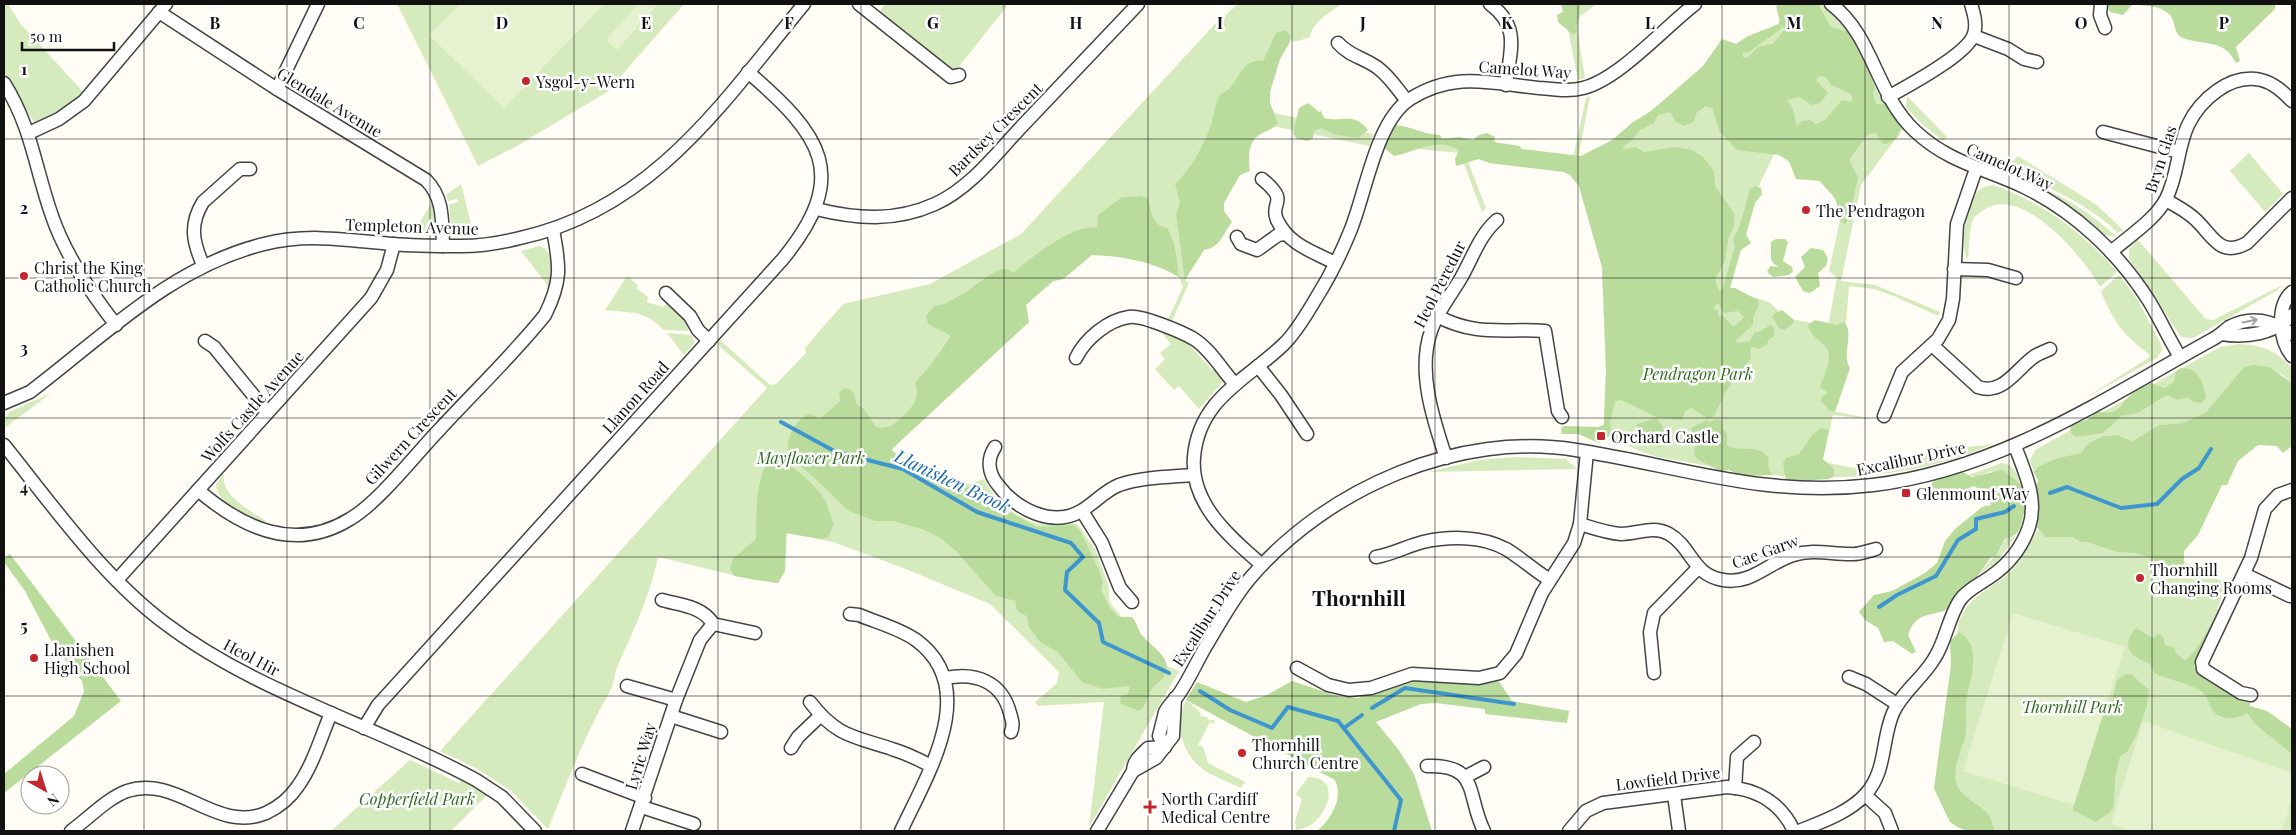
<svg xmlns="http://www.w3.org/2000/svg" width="2296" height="835" font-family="'Playfair Display',serif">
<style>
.green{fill:#d5ebbd;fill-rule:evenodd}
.forest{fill:#b9dc9c;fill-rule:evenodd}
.pitch{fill:#e6f2cf}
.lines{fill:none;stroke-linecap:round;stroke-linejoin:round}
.stream{stroke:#3f96cf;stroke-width:4}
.minor-casing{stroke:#444;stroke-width:15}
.minor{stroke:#fff;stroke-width:12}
.oneway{stroke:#a0a0a0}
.grid{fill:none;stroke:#111;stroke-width:1;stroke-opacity:0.55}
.poi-dot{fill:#c4262e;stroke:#fff;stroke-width:2}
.labels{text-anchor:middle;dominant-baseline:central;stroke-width:5;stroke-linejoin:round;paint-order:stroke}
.street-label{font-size:16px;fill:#111;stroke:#fff}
.poi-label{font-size:16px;fill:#111;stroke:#fff;text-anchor:start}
.park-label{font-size:16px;font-style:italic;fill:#2f6b1f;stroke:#fff}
.water-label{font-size:18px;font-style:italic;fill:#1768a6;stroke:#fff}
.district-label{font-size:21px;font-weight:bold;fill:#111;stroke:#fff}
.grid-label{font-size:16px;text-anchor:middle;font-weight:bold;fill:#111;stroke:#fff;stroke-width:5;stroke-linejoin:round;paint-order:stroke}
</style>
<rect width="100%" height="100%" fill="#fffdf5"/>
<!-- green -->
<g class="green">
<path d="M4,4H8L20,23L85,94L52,118L35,124L4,73Z"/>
<path d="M397,4H684L607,92L517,146L478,166Z"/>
<path d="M885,4H1005L1007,6L957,69L951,70L878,14Z"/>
<path d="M1238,4H1341C1331,12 1311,23 1310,37L1295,42L1288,39L1265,93L1274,113L1373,134L1370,146L1258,123L1185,280L1189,283L1172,321L1168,319L1183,287L1179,277C1152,261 1122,256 1092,255L1063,279L1053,281L1026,305L1029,322L890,448C899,458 910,459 920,466C932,473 939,484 952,489L984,479C993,498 1019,522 1041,524C1053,525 1065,522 1077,524L1095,549L1108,584L1110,603L1160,663L1179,671L1089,827L1104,702L1038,706L1035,702L1057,683L1059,672L990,604L906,569L833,542L787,533L785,571L778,583L754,580L658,557C650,596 634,629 618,665C614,674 614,685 609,693C584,736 567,783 548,829L511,791L476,768L440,751L767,388L717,344L720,340L770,385L776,384L806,353L805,348L843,304L930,284L1021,234L1214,25Z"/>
<path d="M1563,4H1596L1576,20L1585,78L1578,80Z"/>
<path d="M1775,4H1821L1836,15L1845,25L1880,96L1904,128L1861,185L1841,281L1875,285L1940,312L1938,316L1894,296L1874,289L1849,286L1843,359L1833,411L1868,418V419L1833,415L1823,459L1814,460L1869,471L1910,468L1933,447H1969L1993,444C1900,485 1794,484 1697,464C1680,460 1661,459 1645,453C1631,448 1617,440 1603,435L1606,370L1602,267L1579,186L1566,171L1465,154L1486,208L1482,212L1460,153L1388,146L1392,136L1573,158L1586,98L1590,96L1578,159L1587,160L1736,45L1779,24L1780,20ZM1775,152L1801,170L1846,192L1829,271L1837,278L1828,326L1786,318L1769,302L1727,289L1755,194Z"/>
<path d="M1907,96L1947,137L1943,141L1920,122L1906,107Z"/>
<path d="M2249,153L2283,194L2265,212L2230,171Z"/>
<path d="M2018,156L2097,205L2123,230L2118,233C2086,202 2046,186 2005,169Z"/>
<path d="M461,184L473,232H459L451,224L449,205L458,202L457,199L448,201L446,195Z"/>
<path d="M1993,185C2040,201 2085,233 2117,272L2100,287C2084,258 2027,190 1989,207C1982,211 1975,214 1972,222C1969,234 1969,248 1968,260C1958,248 1968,202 1978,191C1982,187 1987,186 1993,185Z"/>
<path d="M2034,186C2066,196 2093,215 2117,237L2104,235L2072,209Z"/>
<path d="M432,202C436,213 436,224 429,233L414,232Z"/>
<path d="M2138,240L2206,319L2213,320L2283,285L2276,291L2193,338L2181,337L2129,259V249Z"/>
<path d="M539,246C557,252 552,272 549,287L521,251Z"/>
<path d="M2119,275L2137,299L2161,344L2162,350L2157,358L2082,400L2150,357L2149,354C2124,336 2112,320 2101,291Z"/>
<path d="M627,276L638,285L636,288L648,297L647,302L663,307L667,303L687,322L688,331L664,330L651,319L636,313L605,310Z"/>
<path d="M1160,331L1188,343L1212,370H1216L1222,378L1221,384L1199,409L1179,386L1174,390L1155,369L1165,359L1160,353L1171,344Z"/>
<path d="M667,333L691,335L695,342L684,355Z"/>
<path d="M2239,344C2263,345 2276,351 2292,368V383L2282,374L2244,367L2206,412L2182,423L2159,425L2132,441L2117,435L2104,436L2088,443L2081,453L2034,472L2037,483L2030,460L2035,450L2211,352L2221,347Z"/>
<path d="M51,393L6,427L5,419L9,412Z"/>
<path d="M1515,457L1566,459L1577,469L1428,472L1479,460Z"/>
<path d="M2002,463C2016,465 2018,476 2021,488L2015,479L1991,471L1980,476H1966Z"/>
<path d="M224,473C219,495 251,511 266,521L264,523C247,518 218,505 216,485Z"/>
<path d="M2041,523L2177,558L2227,584L2217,609L2221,611L2192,670L2292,738V831H1968L1950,822L1934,789L1959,621C1971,594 1989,591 2009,573C2024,559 2032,540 2041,523Z"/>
<path d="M2015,537L1997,562L1979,574L1999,551L2006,539Z"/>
<path d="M1186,700L1200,712L1201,716L1207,717L1210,721L1215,719L1214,724L1210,722L1198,745L1203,747L1208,763L1245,782L1241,788C1229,782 1211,776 1200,767C1181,751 1174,722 1186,700Z"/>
<path d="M410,760L459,783L461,779L488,794L451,831H331Z"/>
<path d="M1308,777C1346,776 1326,828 1296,830L1295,821L1302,799L1296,794Z"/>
</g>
<!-- forest -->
<g class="forest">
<path d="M1561,4H1577L1580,7L1577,32L1573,35L1558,22L1557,15L1563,12Z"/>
<path d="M1778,4H1818L1831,27L1851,33L1865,60L1875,88L1873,93L1876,104H1885L1902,126L1896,139L1887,144L1882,143L1876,133L1868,134L1851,157L1850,162L1858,177L1850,216L1845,225L1837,218C1840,196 1831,196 1820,181L1796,179L1789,161L1779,155L1737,150L1720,132L1712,108L1706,106L1697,112L1694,122L1684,126L1676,122L1670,112L1658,115L1654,123L1640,130L1632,140L1622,148L1625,149L1635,147L1644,152L1675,147L1692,150L1703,157L1714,171L1715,186L1734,213V226L1728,239L1725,261L1715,279L1719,292L1723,288L1735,246L1733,240L1740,225L1750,189L1755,186L1761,188L1762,194L1755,203L1746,235L1751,243L1741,250L1730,288H1735L1758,300L1759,306L1753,317V325L1736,340L1737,343L1750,341L1755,332H1759L1770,325L1774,327V336L1768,340L1767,345L1758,349L1755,347L1750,348L1751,358L1726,391L1714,416L1708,419L1692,408L1685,411L1682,420L1656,417L1621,400L1615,401L1610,421L1611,433L1608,437L1599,443L1578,434H1562L1561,429L1563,426L1598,427L1604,425L1606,370L1602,267L1579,186L1570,175L1564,172L1489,163L1479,159L1456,166L1455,159L1459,150C1432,137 1420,151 1394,156L1383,147L1390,129L1395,125C1411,126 1424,135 1440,135L1442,139L1459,137L1473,140L1479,135L1487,133L1495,137L1494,142L1520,146L1522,149L1581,156L1612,140L1633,122L1650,112L1703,66L1722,39L1736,44L1748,36L1779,24C1781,17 1775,11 1778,4ZM1779,24L1785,29L1773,44L1758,47L1747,58L1743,57L1742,53L1749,52L1782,28ZM1819,76L1826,77L1831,85L1851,94L1853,100L1849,102L1842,100L1825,120L1816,124L1810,120L1802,121L1797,126L1792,107L1787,100L1799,97L1812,105L1820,103L1828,93L1816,80ZM1718,303L1724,313L1738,311L1744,317L1734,327L1723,316H1718V311L1713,308Z"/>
<path d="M2107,4H2275V9L2236,47L2240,61L2236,63C2224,38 2203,46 2183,38C2173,34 2176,22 2170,15C2161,5 2144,6 2133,4L2123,15L2110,12Z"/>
<path d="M1286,30L1290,35V42L1280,59L1270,92V103L1278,123C1273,129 1268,130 1261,134C1248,140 1248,158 1250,171L1240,175L1224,203V211L1232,222C1222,235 1221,247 1204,250L1185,280L1176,214L1180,203L1175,184C1191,169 1204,145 1211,125C1214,116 1215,102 1220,95C1223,92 1227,91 1230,88C1240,76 1244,58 1263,61L1276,33Z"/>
<path d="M1308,103L1319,112L1321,111L1324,118C1344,123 1353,111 1368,130L1358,138L1336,135L1321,128L1314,131L1313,138L1308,141L1297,139L1293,134L1299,108Z"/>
<path d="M1141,196L1148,199C1152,211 1151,225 1167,228C1176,242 1177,261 1179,277C1153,261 1122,256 1092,255L1063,279L1053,281L1026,305L1029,322L891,450L900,459L911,464L914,472L946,489L960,490L974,485L982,487L1003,508L1037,527L1073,525L1080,530L1098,568L1103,582L1101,590L1110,608L1119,617H1132C1137,623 1138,629 1141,634C1151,648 1176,657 1163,678C1160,682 1155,684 1152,689C1147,697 1147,705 1139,711L1121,704L1120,697L1127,694L1130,688L1128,686L1103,689L1082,682L1058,652L1040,642L1029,627L1027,616C1018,613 1015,610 1016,601L996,596L956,551L939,537L922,529L893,521H875L849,511L795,460C792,457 789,453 788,449C786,438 798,416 810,414L820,419L840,401L839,392L845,388C854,390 855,395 856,404L864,409L877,428L892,426C906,413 922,403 915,383C929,368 940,352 951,336L928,324L926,316L934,306L944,304L965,293L985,278L999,270L1007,269L1013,273C1031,258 1073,223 1097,228L1098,215L1122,197Z"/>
<path d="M1776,239H1785L1788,242L1783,261L1792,267L1793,271L1789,275L1773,277L1767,272L1770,266L1778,267L1773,263L1771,259V242Z"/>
<path d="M1811,248L1823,250L1828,258L1826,266L1818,273L1820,286L1810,293L1803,291L1795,277L1805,267L1801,257Z"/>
<path d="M1782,310L1793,319L1794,323L1784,330L1779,328L1772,317L1775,313Z"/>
<path d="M1815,320L1837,325L1844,322C1855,333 1841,354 1850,368L1835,412L1830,411L1821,401L1822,396L1828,393L1820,387C1825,374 1836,353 1822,343C1815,337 1810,334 1808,325Z"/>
<path d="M2254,365L2269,367L2292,383V446L2283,453L2277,446L2258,445L2238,461L2227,485H2222L2198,535L2184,551V564L2175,574L2163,572L2153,559L2136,553L2117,552L2087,542H2080L2073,537H2046L2035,525L2034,506L2025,510C2020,524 2023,535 2005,539L1996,556L1991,557C1983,568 1960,604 1948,609C1929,618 1917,610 1908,635L1916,652L1912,654L1893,641L1884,642L1878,628L1865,620L1859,612L1874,595L1892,591L1925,573L1937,563L1945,541L1955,529L1982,507L1991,505L1985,491L1973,486C1960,493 1957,501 1940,498L1931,485L1935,478L1957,469L1972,477L2002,470L2015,479L2028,494L2034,490L2038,481L2034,472L2038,467L2055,459L2081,453L2088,443L2104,436L2117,435L2132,441L2159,425L2182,423L2206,412L2244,367Z"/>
<path d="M2181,368C2199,368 2203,382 2206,397L2202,403L2193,402L2188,397L2178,400L2166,395L2138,413L2121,416L2103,433L2076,437L2071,433L2070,427L2075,423L2087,420L2097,411C2122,417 2118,404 2133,393C2138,389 2145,386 2151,383L2164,388L2174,382L2176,371Z"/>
<path d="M1656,418C1666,428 1666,435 1660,447L1652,446L1637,435V424Z"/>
<path d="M1717,419L1722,421L1723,429L1727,433V445C1741,454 1757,442 1769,458L1768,466L1772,475L1742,476L1729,470L1720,471L1697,459L1694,454L1695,445L1691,428L1707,420L1710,422Z"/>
<path d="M1821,428L1829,430L1823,459L1834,469V476L1829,479L1812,480V484L1786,482L1783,463L1786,458L1799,454L1813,434Z"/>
<path d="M773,458C787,459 820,488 826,502C829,509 830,516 834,524L828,537L821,539L786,533L785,571L778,583L734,576L730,568L733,559L756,539C756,520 755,468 773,458Z"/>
<path d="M10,554L121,701L4,793V774L74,716L84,691L82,681L54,646L25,591L4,562V558Z"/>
<path d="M2220,611L2199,658L2194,665L2195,669L2208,671L2250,699V706L2267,711L2292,729V754L2255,724L2247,713C2238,719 2223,721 2214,712C2207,703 2209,696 2199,690C2185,682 2169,680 2154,673L2150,664C2134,658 2119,649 2135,629C2143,629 2147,637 2154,638L2157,634L2163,636L2165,645L2175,648L2176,653L2185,661C2201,647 2208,627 2220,611Z"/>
<path d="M1959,632C1984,647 1969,680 1966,702C1965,715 1968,729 1964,741C1960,753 1953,768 1956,782C1959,797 1979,803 1988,814C1991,818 1993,826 1995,831H1968L1957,827L1950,822L1934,788L1951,665L1950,641Z"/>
<path d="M2126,674L2132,675L2149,690L2147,706L2136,736L2127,752L2120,756L2115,778L2114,806L2110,812L2096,822L2073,810V800L2099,711L2112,702L2117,680Z"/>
<path d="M1414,680L1485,683L1498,680L1512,701L1569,711L1567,723L1485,714V709L1436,703L1421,704L1376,722L1398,749L1414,774L1432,831H1317C1331,819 1344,798 1335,780L1186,700L1197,682L1246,702L1267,695L1292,681L1337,696L1358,698Z"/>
</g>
<!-- pitch -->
<g class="pitch">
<path d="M460,4H604L504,108L429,35Z"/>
<path d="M638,4H658L617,50L606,40Z"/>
<path d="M2013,613L2125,647L2074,805L1963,771Z"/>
<path d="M2143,721L2292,773V799L2282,831H2131L2111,824Z"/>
</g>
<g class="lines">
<!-- stream -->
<g class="stream">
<path d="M781,422L836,452L903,469L977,512L1071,543L1083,557L1067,572L1065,590L1099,623L1103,642L1169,673"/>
<path d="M2050,493L2067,487L2121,508L2157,504L2182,479L2199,468L2211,449"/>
<path d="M1879,607L1897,595L1936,576L1958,540L1976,529V519L2005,512L2014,506"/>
<path d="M1200,691L1230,710L1272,728L1288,707L1338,721L1401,800L1394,831"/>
<path d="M1372,708L1405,688L1514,704"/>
<path d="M1344,728L1362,715"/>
</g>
<!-- minor casing -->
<g class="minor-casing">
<g id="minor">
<path d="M859,4L951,77L959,75"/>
<path d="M1490,4C1521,27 1510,51 1506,85"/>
<path d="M1831,4C1873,35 1876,95 1915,131C1948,162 1983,168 2022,186C2074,211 2118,252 2149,301C2160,319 2169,339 2180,357"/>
<path d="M2101,4L2100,15L2105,28"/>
<path d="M159,12L277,89L426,180C444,198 442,221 443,246"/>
<path d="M1974,36L2008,49L2024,59L2037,62"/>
<path d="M1338,43C1349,56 1365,58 1378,68C1390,77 1398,90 1407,101"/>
<path d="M4,83C32,128 35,168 52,216C65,254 91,293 116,325"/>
<path d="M277,89L318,4"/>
<path d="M1888,97C1908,86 1968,54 1974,34C1977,24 1974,14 1971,4"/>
<path d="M2103,132L2179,152"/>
<path d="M29,133L59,119L84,101L166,4"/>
<path d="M1262,179C1291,203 1269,201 1277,220C1289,245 1312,251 1335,263"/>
<path d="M2166,200C2176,206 2187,211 2196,220C2213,236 2220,258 2247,243L2292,198"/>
<path d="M816,209C857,219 895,222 935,204C971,188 998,151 1025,123C1063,83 1100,44 1138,4"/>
<path d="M1237,237L1241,244L1257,250L1278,235L1285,234"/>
<path d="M2111,252C2129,236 2155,220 2166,199C2178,176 2177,149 2188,125C2200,100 2230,73 2261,80C2274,83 2283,92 2292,101"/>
<path d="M203,265C193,242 189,225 203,202L240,169H250"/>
<path d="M1954,269L1988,270L2016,278"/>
<path d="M2292,292C2276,306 2279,340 2292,356"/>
<path d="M666,293L690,316L698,330L709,341"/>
<path d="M1437,316C1477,337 1503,328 1545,331L1558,411L1562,417"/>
<path d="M2221,334C2247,338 2274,334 2292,315"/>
<path d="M205,341L214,347L267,412"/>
<path d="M1932,345L1978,387C2003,396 2017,368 2035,356C2040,353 2046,351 2050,349"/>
<path d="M1076,358C1085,339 1108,320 1129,317C1142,315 1182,332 1194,339C1210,349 1222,370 1235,384"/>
<path d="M1258,366L1281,395L1307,434"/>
<path d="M4,403L30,392C104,336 171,267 264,244C306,233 350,240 392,244C415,246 438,246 461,246C481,246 500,243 520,238C653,209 723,102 804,4"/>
<path d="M1884,416L1902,372L1938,339L1949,320L1953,299L1957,224L1976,169"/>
<path d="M4,445C53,506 103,577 166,624C259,694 375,725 476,780L502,797L535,831"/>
<path d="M995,447C987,459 988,473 998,485C1016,509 1052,528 1081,511C1095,503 1104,491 1119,485C1142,477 1170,477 1194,475"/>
<path d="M1446,458C1433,419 1417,371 1431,331C1437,312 1451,295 1461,278C1473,257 1479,236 1497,220"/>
<path d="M198,490C242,528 295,553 350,519C379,502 415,455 439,430C474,392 512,356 545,315C562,281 560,266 553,230"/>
<path d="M1082,511L1102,543L1120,588L1132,602"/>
<path d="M1580,524C1593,528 1607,533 1621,534C1638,534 1653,525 1669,534C1692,547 1692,575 1723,580C1751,585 1768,563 1793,555C1813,549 1830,554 1850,554C1859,555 1868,551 1876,549"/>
<path d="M1376,557C1393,554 1407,546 1423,542C1450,536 1482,536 1506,549C1521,558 1535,571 1550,580"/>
<path d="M1262,565C1230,537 1190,504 1194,457C1199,398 1247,380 1284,344C1297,331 1306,315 1315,300C1329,278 1341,254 1351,229C1366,192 1376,121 1410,99C1454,71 1490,83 1539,88C1553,89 1568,92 1583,88C1619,79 1664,28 1695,4"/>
<path d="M2244,574L2290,596"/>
<path d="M117,580L371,298L387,270L394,244"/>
<path d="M850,614L859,615C878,623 899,628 916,640C982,688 927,775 901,831"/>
<path d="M713,624L755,633"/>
<path d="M1297,668L1328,685L1349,690L1371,688L1412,674L1479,678L1500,673L1516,654L1542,593L1574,543L1580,524L1587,452"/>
<path d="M1654,673L1650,632L1654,613L1698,568"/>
<path d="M1849,677L1866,684L1897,704"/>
<path d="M946,678C976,672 1002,682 1010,713C1012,720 1014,725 1011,732"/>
<path d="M627,686L676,700"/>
<path d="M2251,695L2241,693L2203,669L2202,662L2251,558L2265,509L2278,495L2292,490"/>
<path d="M810,702C837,737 853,736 892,749C905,753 918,759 931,766"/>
<path d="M671,716L721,732"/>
<path d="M364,728L378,705L782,260C852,175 821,135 748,72"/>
<path d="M1165,747L1159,736L1165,712C1168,706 1171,703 1176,698C1186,686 1197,661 1206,646C1220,623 1234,596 1252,576C1328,488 1459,431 1576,450C1680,466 1764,498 1873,485C1999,470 2104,399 2213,339C2219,336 2224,331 2229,327C2252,315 2272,320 2292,334"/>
<path d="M791,748L798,737L820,716"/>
<path d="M1427,766C1480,764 1466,795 1484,831"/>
<path d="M1133,771L1156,758L1173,736L1175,698"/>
<path d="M582,774L645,798"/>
<path d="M1465,777L1484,767"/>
<path d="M1735,788L1737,757L1754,742"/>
<path d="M1674,795L1679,831"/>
<path d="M1865,795L1885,813L1892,831"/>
<path d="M642,807L694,824"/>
<path d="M71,831C89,818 106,799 127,791C178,774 215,834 266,813C279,807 290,798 298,786C313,765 321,737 331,713"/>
<path d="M632,831L676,700L700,640L713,624C703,606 679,605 662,600"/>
<path d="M1097,831L1133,771C1133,761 1141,755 1148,748L1165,747"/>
<path d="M1569,831L1586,811L1603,803L1727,787C1757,789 1781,803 1794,831"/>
<path d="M1799,831C1821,822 1848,813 1865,795C1887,771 1881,741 1893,713C1902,692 1922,679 1934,659C1946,641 1948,618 1960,600C1968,589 1979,585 1990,577C2008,565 2022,547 2029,527C2038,499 2025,473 2015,446"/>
</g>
</g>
<!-- minor -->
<use href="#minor" class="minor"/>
</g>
<!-- one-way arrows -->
<defs><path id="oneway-shaft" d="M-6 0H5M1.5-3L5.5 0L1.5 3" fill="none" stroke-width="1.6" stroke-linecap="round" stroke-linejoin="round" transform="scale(1.25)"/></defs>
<use class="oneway" href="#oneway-shaft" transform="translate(2250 321) rotate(-11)"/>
<!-- grid -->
<path class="grid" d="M144,4V831M287,4V831M430,4V831M574,4V831M718,4V831M861,4V831M1004,4V831M1148,4V831M1292,4V831M1435,4V831M1578,4V831M1722,4V831M1865,4V831M2009,4V831M2152,4V831M4,139H2292M4,278H2292M4,418H2292M4,557H2292M4,696H2292"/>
<!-- markers -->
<g class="poi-dot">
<circle cx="526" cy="81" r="5"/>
<circle cx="1806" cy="210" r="5"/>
<circle cx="24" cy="276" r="5"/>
<rect x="1596" y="431" width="10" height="10" rx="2.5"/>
<rect x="1901" y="488" width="10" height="10" rx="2.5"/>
<circle cx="2140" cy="578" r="5"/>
<circle cx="34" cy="658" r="5"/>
<circle cx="1242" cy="753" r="5"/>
<path d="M1147.5 799.5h5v5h5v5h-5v5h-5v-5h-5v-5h5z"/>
</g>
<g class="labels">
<!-- street labels -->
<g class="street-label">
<text transform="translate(1525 69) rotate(4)">Camelot Way</text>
<text transform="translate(330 102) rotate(31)">Glendale Avenue</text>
<text transform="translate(995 129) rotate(-45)">Bardsey Crescent</text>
<text transform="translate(2160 159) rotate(-72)">Bryn Glas</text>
<text transform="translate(2010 166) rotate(24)">Camelot Way</text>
<text transform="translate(412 226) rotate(2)">Templeton Avenue</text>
<text transform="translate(1439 284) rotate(-63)">Heol Peredur</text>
<text transform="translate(635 397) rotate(-48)">Llanon Road</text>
<text transform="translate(252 406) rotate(-48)">Wolfs Castle Avenue</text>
<text transform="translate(410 436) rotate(-47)">Gilwern Crescent</text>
<text transform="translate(1911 458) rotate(-12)">Excalibur Drive</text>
<text transform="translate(1765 551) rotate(-20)">Cae Garw</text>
<text transform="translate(1206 618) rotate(-57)">Excalibur Drive</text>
<text transform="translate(252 657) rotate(28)">Heol Hir</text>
<text transform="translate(640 756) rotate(-73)">Lyric Way</text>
<text transform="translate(1668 778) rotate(-7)">Lowfield Drive</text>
</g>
<!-- poi labels -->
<g class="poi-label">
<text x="536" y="81">Ysgol-y-Wern</text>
<text x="1816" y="210">The Pendragon</text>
<text x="34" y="267">Christ the King<tspan x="34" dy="18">Catholic Church</tspan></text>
<text x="1611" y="436">Orchard Castle</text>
<text x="1916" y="493">Glenmount Way</text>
<text x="2150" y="569">Thornhill<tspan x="2150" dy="18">Changing Rooms</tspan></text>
<text x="44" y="649">Llanishen<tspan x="44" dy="18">High School</tspan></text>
<text x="1252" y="744">Thornhill<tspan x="1252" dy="18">Church Centre</tspan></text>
<text x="1161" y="798">North Cardiff<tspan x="1161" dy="18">Medical Centre</tspan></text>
</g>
<!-- park labels -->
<g class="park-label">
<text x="1698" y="373">Pendragon Park</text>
<text x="811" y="457">Mayflower Park</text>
<text x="2072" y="706">Thornhill Park</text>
<text x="417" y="798">Copperfield Park</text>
</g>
<!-- water labels -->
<g class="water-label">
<text transform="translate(953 481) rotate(25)">Llanishen Brook</text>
</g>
<!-- district labels -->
<g class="district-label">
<text x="1359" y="597">Thornhill</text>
</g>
</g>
<g class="grid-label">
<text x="215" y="29">B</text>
<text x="359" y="29">C</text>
<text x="502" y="29">D</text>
<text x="646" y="29">E</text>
<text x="789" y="29">F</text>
<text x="933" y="29">G</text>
<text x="1076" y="29">H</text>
<text x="1220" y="29">I</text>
<text x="1363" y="29">J</text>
<text x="1507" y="29">K</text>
<text x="1650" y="29">L</text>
<text x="1794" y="29">M</text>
<text x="1937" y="29">N</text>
<text x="2081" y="29">O</text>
<text x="2224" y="29">P</text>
<text x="24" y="75">1</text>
<text x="24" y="214">2</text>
<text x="24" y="354">3</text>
<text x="24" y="493">4</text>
<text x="24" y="632">5</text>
</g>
<!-- border -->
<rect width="2296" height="835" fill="none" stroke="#111111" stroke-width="10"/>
<!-- north arrow -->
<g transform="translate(45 790) rotate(141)"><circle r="24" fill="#ffffff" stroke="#a0a0a0"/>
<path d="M0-4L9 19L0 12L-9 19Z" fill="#c4262e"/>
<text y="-8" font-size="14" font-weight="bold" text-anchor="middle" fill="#111111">N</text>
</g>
<!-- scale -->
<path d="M22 42v8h92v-8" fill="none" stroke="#111111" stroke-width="2.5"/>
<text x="30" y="42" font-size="15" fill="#111111" stroke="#ffffff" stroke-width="4" paint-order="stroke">50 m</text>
</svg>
